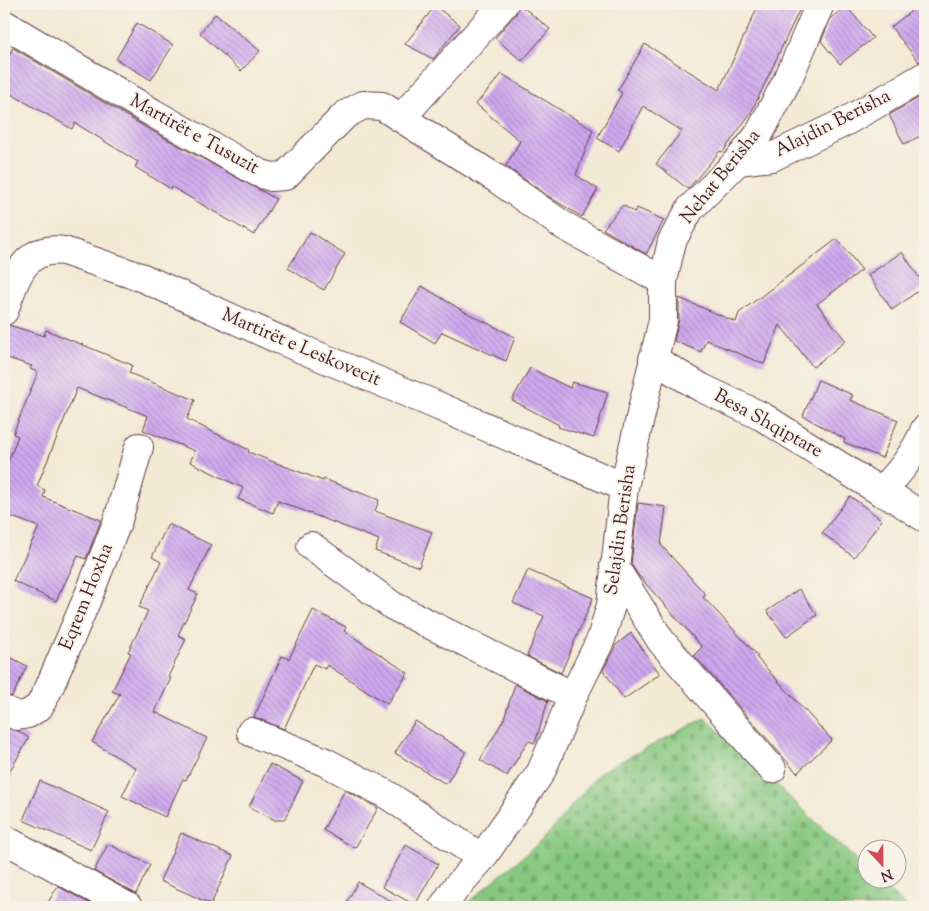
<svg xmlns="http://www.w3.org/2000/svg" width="929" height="911" font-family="'Sorts Mill Goudy',serif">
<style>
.cemetery{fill:url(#cemetery-stones);stroke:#687355}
.building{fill:url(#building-back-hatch)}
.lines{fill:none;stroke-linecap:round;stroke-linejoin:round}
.minor-casing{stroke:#633d44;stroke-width:30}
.minor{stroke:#fff;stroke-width:28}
.labels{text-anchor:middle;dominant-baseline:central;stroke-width:4;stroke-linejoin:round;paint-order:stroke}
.street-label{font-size:19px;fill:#4a1f2b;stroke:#f7f3e8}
</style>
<defs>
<pattern id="cemetery-stones" width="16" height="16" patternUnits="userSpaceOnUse" patternTransform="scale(1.25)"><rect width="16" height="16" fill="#86c77f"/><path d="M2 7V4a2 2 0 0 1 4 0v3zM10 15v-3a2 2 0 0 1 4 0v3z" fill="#75aa6e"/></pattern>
<pattern id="building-back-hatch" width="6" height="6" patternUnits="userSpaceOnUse" patternTransform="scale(1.25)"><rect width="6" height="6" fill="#cfa8ef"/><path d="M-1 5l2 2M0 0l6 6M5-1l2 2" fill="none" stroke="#aa88c2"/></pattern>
</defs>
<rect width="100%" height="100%" fill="#f7f3e8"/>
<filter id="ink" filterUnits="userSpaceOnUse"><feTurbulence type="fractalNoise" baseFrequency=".02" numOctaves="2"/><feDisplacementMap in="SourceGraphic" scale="10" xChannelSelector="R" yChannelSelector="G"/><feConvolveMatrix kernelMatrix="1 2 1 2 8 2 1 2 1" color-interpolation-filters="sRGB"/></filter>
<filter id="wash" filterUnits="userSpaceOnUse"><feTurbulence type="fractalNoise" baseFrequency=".0096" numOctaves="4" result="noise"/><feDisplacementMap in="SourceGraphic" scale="20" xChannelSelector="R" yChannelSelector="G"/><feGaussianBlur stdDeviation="1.12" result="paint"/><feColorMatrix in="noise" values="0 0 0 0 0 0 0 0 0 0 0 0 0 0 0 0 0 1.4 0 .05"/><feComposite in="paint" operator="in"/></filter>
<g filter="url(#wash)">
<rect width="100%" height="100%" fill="#f3ead5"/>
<!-- cemetery -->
<path class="cemetery" d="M705,718L866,869V878L876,879L907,907H462L544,839L600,772Z"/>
<g id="blocks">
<!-- building -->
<g class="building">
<path d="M519,4L550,29L522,61L495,38L516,14Z"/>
<path d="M759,4H802L752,111L723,152L720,151L688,189L656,164L682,131L643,106L619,151L597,138L622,93L618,90L645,44L719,90Z"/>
<path d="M920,4H925V60L919,62L891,27Z"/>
<path d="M435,6L460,25L433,59L405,44Z"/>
<path d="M846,6L873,38L840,64L821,41L831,18Z"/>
<path d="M215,14L260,51L241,71L200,33Z"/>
<path d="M137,23L173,45L151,80L116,59Z"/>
<path d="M13,48L145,127L276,199L254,235L172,187L171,189L135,167L138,162L75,123L72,129L4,90V64Z"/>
<path d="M502,74L593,130L576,175L598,189L582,217L548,196L506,166L520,141L476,104Z"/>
<path d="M925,94V134L904,144L889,115Z"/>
<path d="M623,205L634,212L637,208L664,220L646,254L603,229Z"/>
<path d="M310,232L345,254L324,290L288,268Z"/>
<path d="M837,239L862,270L817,304L846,341L813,367L780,325L764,364L706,340L701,352L674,341L679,320V298L736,322L739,313Z"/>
<path d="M902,252L925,286L892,310L868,275Z"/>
<path d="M422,286L463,311L515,337L506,361L442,332L435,343L400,322Z"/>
<path d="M9,325L44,336L46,330L132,365L129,373L195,400L187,419L249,450L248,452L323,481L324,479L379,500L375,511L432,532L419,567L375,551L379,540L278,501L273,513L238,499L243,488L190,462L195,451L143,430L148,416L77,388L37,486L45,490L43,497L101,520L86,559L78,556L56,601L13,581L39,527L4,514V473L18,436L13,434L38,372L30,369L32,366L4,357V326Z"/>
<path d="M530,368L570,388L572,382L608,392L594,438L558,427L559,425L512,400Z"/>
<path d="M818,380L853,395L850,400L898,420L882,458L844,442L845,439L803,416Z"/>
<path d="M850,496L882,520L854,557L822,533Z"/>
<path d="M638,503L666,507L661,545L706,595L703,597L758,656L756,657L832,740L797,773L694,655L702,647L638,575L631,564Z"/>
<path d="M168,524L211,545L189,590L198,594L178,635L186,639L168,677L171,678L155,712L207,738L186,780L183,779L165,817L122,796L136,768L92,742L120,694L112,691L131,653L128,652L148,611L139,607L161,562L152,557Z"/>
<path d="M528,570L593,598L561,673L527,656L544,616L513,603Z"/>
<path d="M799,589L817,615L786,637L767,611Z"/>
<path d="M313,610L346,627L344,631L408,673L387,704L327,665L325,669L314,664L284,729L254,717L282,656L289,659Z"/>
<path d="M631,633L660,674L624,699L603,670L616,645Z"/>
<path d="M4,654L27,666L12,697L4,695Z"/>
<path d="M515,684L548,701L535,743L528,741L507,776L480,760L504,719Z"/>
<path d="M415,721L466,752L446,784L395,753Z"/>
<path d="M4,727L18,731L29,738L4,781Z"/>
<path d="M270,764L303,781L284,820H275L249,807Z"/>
<path d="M40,781L109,812L91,850L23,820Z"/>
<path d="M345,790L378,808L355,848L323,830Z"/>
<path d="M181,833L233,856L211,904L160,881Z"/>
<path d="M108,844L150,865L136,894L94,871Z"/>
<path d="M406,845L438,864L415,905L382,887Z"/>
<path d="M358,882L401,907H344Z"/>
<path d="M58,886L96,907H45Z"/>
</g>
</g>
</g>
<g filter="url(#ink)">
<use href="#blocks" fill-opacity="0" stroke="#633d44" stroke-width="1"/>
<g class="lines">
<!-- minor casing -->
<g class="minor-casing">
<g id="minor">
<path d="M4,24L153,113L259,173L271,177L285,176L345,115L363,105L382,106L497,179L561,224L663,281"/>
<path d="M402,117L504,4"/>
<path d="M738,161L772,157L843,123L925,76"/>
<path d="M4,311C15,280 23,245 64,251L143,278L280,340L429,402L624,487"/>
<path d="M653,359L702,388L763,417L881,492L896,499L925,518"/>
<path d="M881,492C899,473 915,454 925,429"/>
<path d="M311,546L393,606L573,696"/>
<path d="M614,566L661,641L772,769"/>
<path d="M4,710L17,716L28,714L39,707L49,688L90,592L118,520L139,447"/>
<path d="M251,732L325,762L386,794L482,858"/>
<path d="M4,839L128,907"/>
<path d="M443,907L455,889L482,858L541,772L573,696L601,639L611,605L624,487L663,320V281L672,241L690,209L738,161L759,134L789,77L820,4"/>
</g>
</g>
<!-- minor -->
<use href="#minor" class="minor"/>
</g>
</g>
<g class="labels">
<!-- street labels -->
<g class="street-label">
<text transform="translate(833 124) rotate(-27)">Alajdin Berisha</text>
<text transform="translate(194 135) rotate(29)">Martirët e Tusuzit</text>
<text transform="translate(721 177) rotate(-51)">Nehat Berisha</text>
<text transform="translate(301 348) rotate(23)">Martirët e Leskovecit</text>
<text transform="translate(768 424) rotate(29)">Besa Shqiptare</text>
<text transform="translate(621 530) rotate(-82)">Selajdin Berisha</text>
<text transform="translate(87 597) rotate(-68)">Eqrem Hoxha</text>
</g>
</g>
<!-- margin -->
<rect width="929" height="911" fill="none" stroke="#f7f3e8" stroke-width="20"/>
<!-- north arrow -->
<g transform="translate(882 864) rotate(158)"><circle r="24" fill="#f7f3e8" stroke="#b29e9c"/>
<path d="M0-4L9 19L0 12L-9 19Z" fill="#d1495b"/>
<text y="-8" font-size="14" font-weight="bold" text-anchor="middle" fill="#4a1f2b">N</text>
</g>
</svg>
